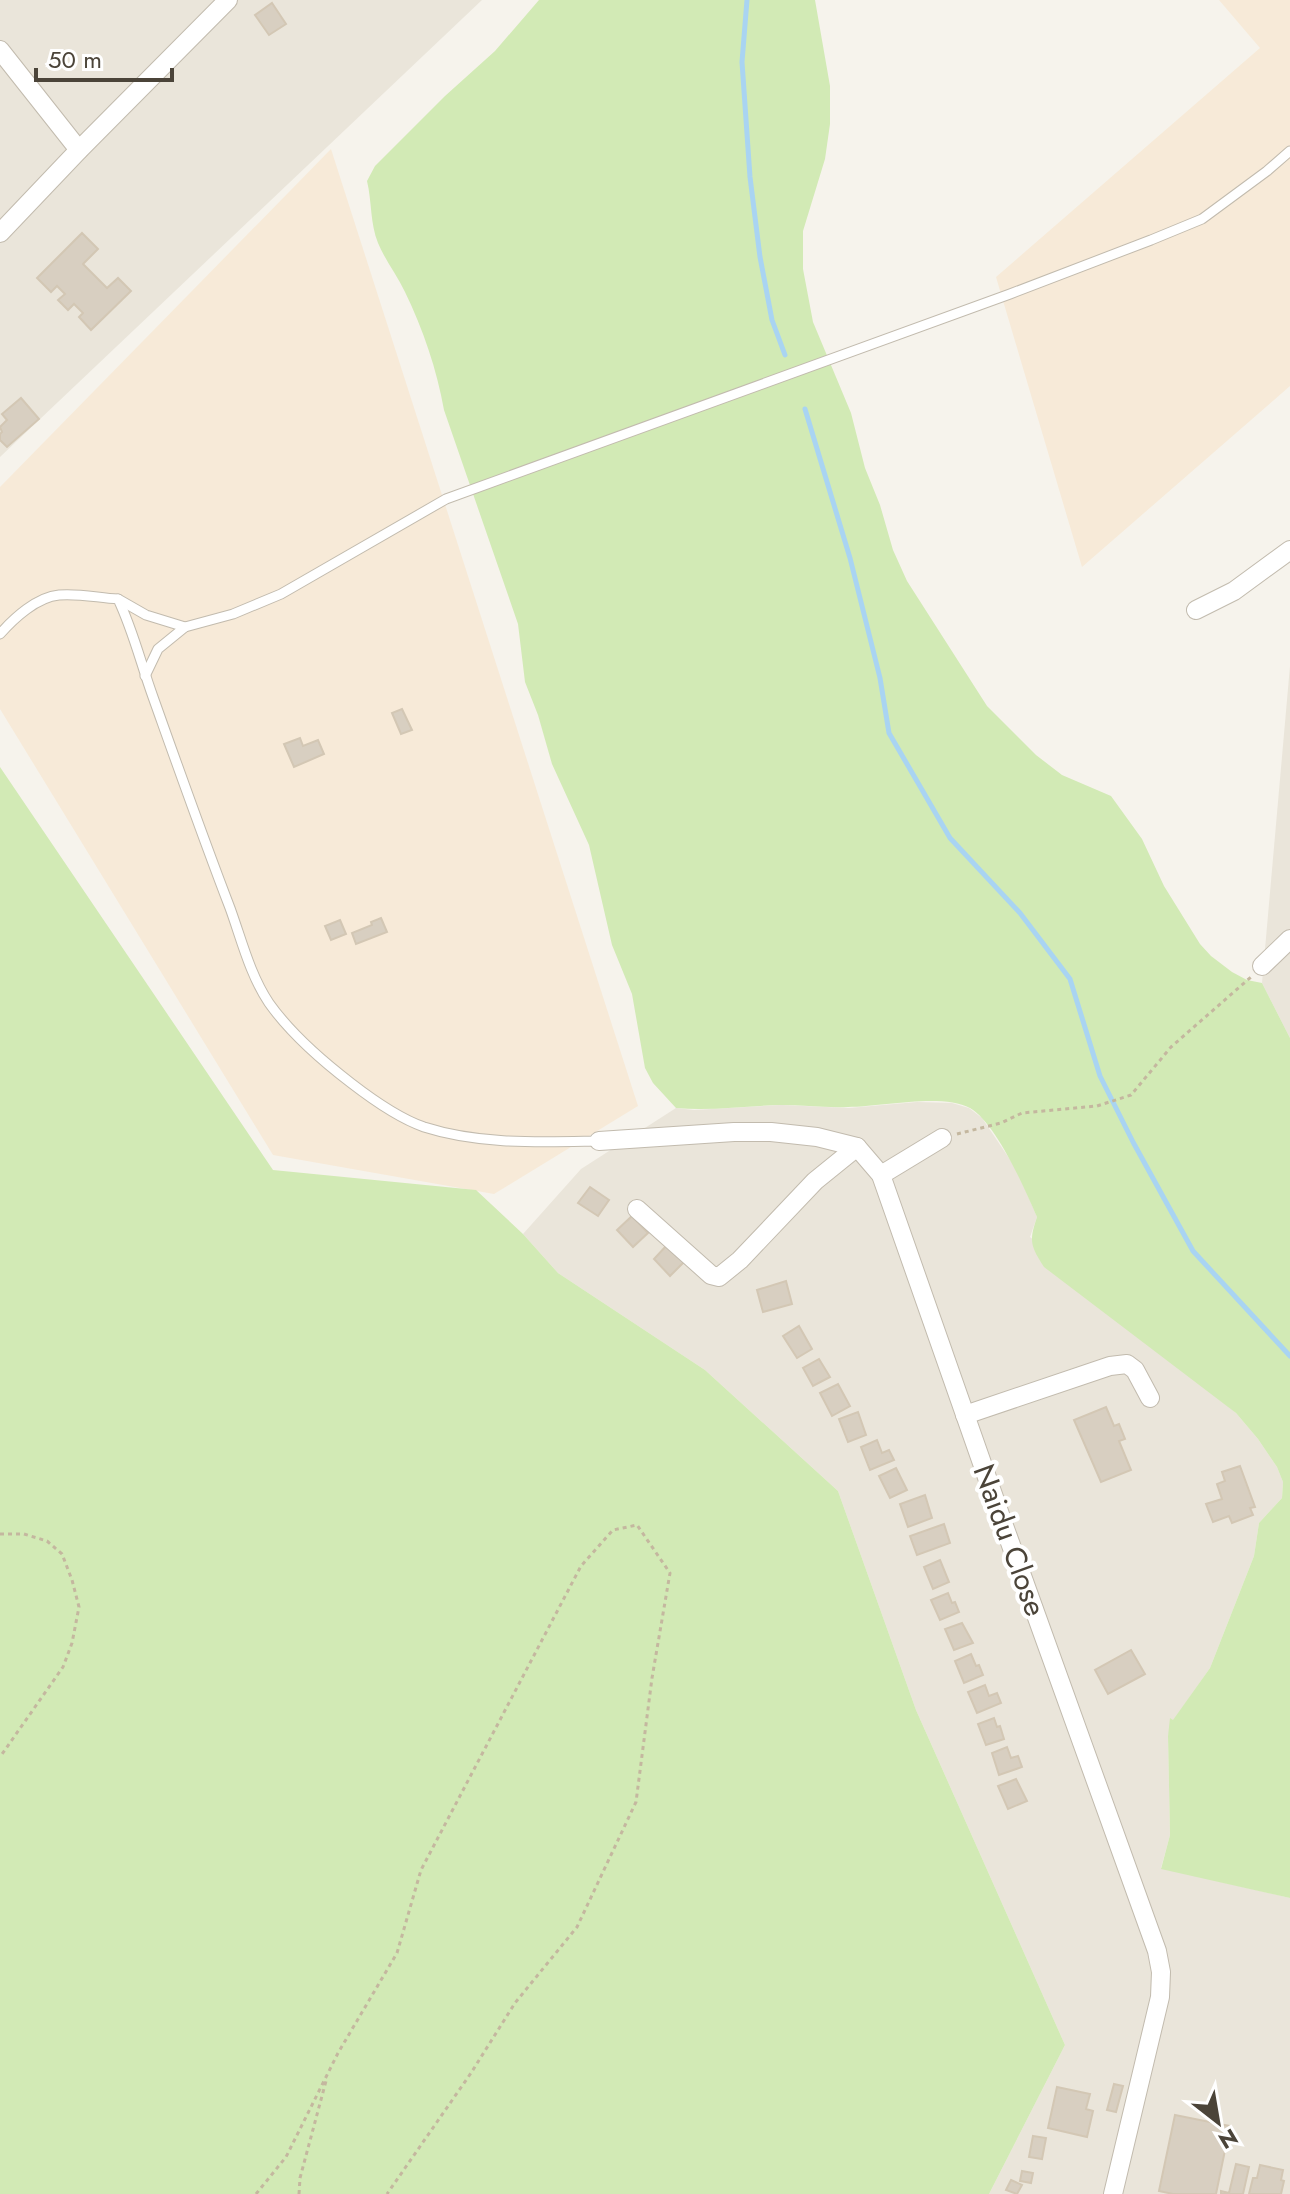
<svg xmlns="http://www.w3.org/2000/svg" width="1290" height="2194" font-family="Jost,sans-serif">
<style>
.residential{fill:#eae5da}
.commercial{fill:#f7ead8}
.green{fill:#d2eab5}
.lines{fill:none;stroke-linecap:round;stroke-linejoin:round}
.stream{stroke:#a9d4f2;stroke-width:5}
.building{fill:#d8cfc1;stroke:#d3c7b4;stroke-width:2}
.lane-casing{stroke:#c2bbae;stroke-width:11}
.street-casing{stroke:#c2bbae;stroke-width:20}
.path{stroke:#c4b79f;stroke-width:3;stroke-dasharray:4 4;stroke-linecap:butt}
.lane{stroke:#fff;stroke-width:9}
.street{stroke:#fff;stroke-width:18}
.labels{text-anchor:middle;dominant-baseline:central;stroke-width:8;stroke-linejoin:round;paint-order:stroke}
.street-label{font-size:30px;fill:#4b4439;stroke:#fff}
</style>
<rect width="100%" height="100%" fill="#f6f3ec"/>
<!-- residential -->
<g class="residential">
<path d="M0,0H482L0,457Z"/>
<path d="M1290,666V1038L1262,983Z"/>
<path d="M917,1102L952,1103L969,1108L982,1118L1017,1170L1037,1217L1030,1237L1236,1413L1258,1439L1277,1467L1283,1482L1282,1498L1259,1523L1254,1556L1210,1668L1173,1721L1168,1736L1170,1835L1161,1868L1290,1898V2194H989L1065,2045L916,1710L838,1491L705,1370L558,1273L523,1234L581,1169L676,1108L694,1110L781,1105L849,1108Z"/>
</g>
<!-- commercial -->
<g class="commercial">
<path d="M1219,0H1290V386L1082,567L996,277L1260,48Z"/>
<path d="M331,149L638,1106L494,1194L273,1155L0,709V487Z"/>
</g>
<!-- green -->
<g class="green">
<path d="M539,0H815L830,86V124L825,159L803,231V269L813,322L851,413L865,468L880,505L893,550L907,581L987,706L1036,755L1062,775L1111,796L1142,839L1164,886L1200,944L1211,956L1232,972L1247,980L1262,983L1290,1038V1898L1161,1869L1170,1835L1168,1736L1170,1718L1173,1720L1210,1668L1254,1556L1259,1523L1282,1498L1283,1482L1277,1467L1258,1439L1236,1413L1044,1267C1030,1245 1029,1241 1037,1217C1025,1189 996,1123 970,1108C942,1093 880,1107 848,1107C825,1108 803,1105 780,1105C746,1106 711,1111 676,1108L653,1083L645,1068L632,994L612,945L589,845L552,764L538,715L525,682L518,624L444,410C437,370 423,329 405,292C397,275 385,260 378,243C370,223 372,202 367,181L375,166L445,96L495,51Z"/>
<path d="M0,767L273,1170L476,1190L523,1234L558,1273L705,1370L838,1491L916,1710L1065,2045L989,2194H0Z"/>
</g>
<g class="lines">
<!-- stream -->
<g class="stream">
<path d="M747,0L742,62L750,177L760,257L772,320L785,355"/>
<path d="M805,409L850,558L880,678L889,733L950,838L1020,913L1070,979L1100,1076L1133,1142L1193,1251L1290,1356"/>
</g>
</g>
<!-- building -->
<g class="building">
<path d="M272,3L286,24L269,35L255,15Z"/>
<path d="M82,233L98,249L83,264L107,288L118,278L131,291L91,330L79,317L83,313L74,304L68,310L58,300L65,294L57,286L51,292L37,278Z"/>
<path d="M21,398L39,419L7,447L0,440V434L2,432L0,427L7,420L2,414Z"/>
<path d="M402,709L412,730L401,734L392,713Z"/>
<path d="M300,738L303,746L318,740L324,754L294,767L284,744Z"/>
<path d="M381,918L387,932L356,944L352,933L372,925L371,922Z"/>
<path d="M340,920L346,934L331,940L325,926Z"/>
<path d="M590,1187L609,1200L598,1216L578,1203Z"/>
<path d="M632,1216L648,1233L633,1247L617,1230Z"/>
<path d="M667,1245L684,1262L670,1276L654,1259Z"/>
<path d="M786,1281L792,1304L763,1312L757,1290Z"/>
<path d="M799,1326L812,1349L797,1358L783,1336Z"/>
<path d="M819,1359L830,1377L813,1386L803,1368Z"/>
<path d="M838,1384L850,1406L832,1416L820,1393Z"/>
<path d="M1106,1407L1114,1426L1119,1424L1125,1439L1119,1441L1131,1470L1101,1482L1074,1420Z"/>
<path d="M858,1412L866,1435L848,1442L839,1419Z"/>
<path d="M877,1440L882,1453L889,1450L894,1460L870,1470L861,1447Z"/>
<path d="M1240,1466L1255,1507L1250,1508L1253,1515L1232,1523L1229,1516L1213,1522L1206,1504L1222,1499L1217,1484L1225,1481L1222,1472Z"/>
<path d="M896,1468L907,1490L890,1498L879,1476Z"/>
<path d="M925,1495L932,1518L908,1527L900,1504Z"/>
<path d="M944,1524L950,1543L917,1555L910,1536Z"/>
<path d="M940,1560L949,1582L933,1589L924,1567Z"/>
<path d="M948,1593L952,1603L955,1602L959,1612L940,1620L931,1600Z"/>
<path d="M962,1623L973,1643L954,1650L945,1629Z"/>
<path d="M1131,1650L1145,1674L1108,1694L1095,1670Z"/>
<path d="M971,1654L976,1666L979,1665L983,1675L964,1683L955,1661Z"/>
<path d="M985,1685L989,1696L997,1693L1001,1703L977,1713L968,1692Z"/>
<path d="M994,1718L997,1727L1000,1726L1004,1739L986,1745L978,1724Z"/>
<path d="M1007,1747L1011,1758L1018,1756L1022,1767L999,1775L992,1753Z"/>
<path d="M1016,1779L1027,1801L1008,1809L998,1786Z"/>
<path d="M1114,2084L1123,2086L1116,2112L1107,2110Z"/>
<path d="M1057,2087L1090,2094L1086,2109L1093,2111L1087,2137L1048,2128Z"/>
<path d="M1175,2115L1230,2126L1216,2194H1173L1159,2191Z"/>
<path d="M1033,2136L1046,2138L1042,2159L1029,2157Z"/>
<path d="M1236,2164L1249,2167L1243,2194H1221V2191L1229,2193Z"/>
<path d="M1260,2165L1283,2170L1281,2180L1284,2181L1281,2194H1249L1253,2178H1257Z"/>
<path d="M1022,2171L1033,2173L1031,2183L1020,2181Z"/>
<path d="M1011,2180L1022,2185L1017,2194L1006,2190Z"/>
</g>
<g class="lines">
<!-- lane casing -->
<g class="lane-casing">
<g id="lane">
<path d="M118,599L146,615L185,627"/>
<path d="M0,634C14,618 37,597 59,595C78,593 99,598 118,599C133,630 141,664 153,697C178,767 203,838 230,908C241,938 250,975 269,1003C291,1034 321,1060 351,1083C373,1100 398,1118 424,1127C480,1145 541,1142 599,1141"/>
<path d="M145,676L158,649L185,627L233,614L281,594L446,499L1010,294L1151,240L1202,219L1267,171L1290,151"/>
</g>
</g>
<!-- street casing -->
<g class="street-casing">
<g id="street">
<path d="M0,50L79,150"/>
<path d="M0,233L79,150L228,0"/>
<path d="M1196,610L1234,591L1290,550"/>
<path d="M1262,966L1290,939"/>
<path d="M599,1141L734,1132H771L817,1137L857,1147L881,1175L1003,1523L1157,1951L1161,1972L1160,1997L1113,2194"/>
<path d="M881,1175L942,1138"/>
<path d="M637,1209L711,1275L719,1277L740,1260L815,1181L857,1147"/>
<path d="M965,1415L1110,1366L1127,1364L1135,1370L1150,1398"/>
</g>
</g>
<!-- path -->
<g class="path">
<path d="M957,1134L1001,1123L1022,1113L1097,1106L1131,1095L1171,1047L1251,977"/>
<path d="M0,1534H24L47,1541L62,1554L72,1580L79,1607L72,1643L63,1667L0,1757"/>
<path d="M256,2194L286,2157L338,2053L397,1953L421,1870L581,1566L613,1530L637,1525L670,1573L652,1678L636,1802L577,1927L515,2003L471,2073L387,2194"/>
<path d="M299,2194L300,2178L326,2081"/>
</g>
<!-- lane -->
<use href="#lane" class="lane"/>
<!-- street -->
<use href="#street" class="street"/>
</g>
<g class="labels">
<!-- street labels -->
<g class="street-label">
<text transform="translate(1010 1540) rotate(70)">Naidu Close</text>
</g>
</g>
<!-- north arrow -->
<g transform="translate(1218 2122) rotate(149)" stroke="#ffffff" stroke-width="6" paint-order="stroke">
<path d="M0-6L14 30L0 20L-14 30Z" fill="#4b4439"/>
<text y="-12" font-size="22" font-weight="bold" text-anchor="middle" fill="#4b4439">N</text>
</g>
<!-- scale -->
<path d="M36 68v12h136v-12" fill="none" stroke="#4b4439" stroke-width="4"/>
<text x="48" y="68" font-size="24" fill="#4b4439" stroke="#ffffff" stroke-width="6" paint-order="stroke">50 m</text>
</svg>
